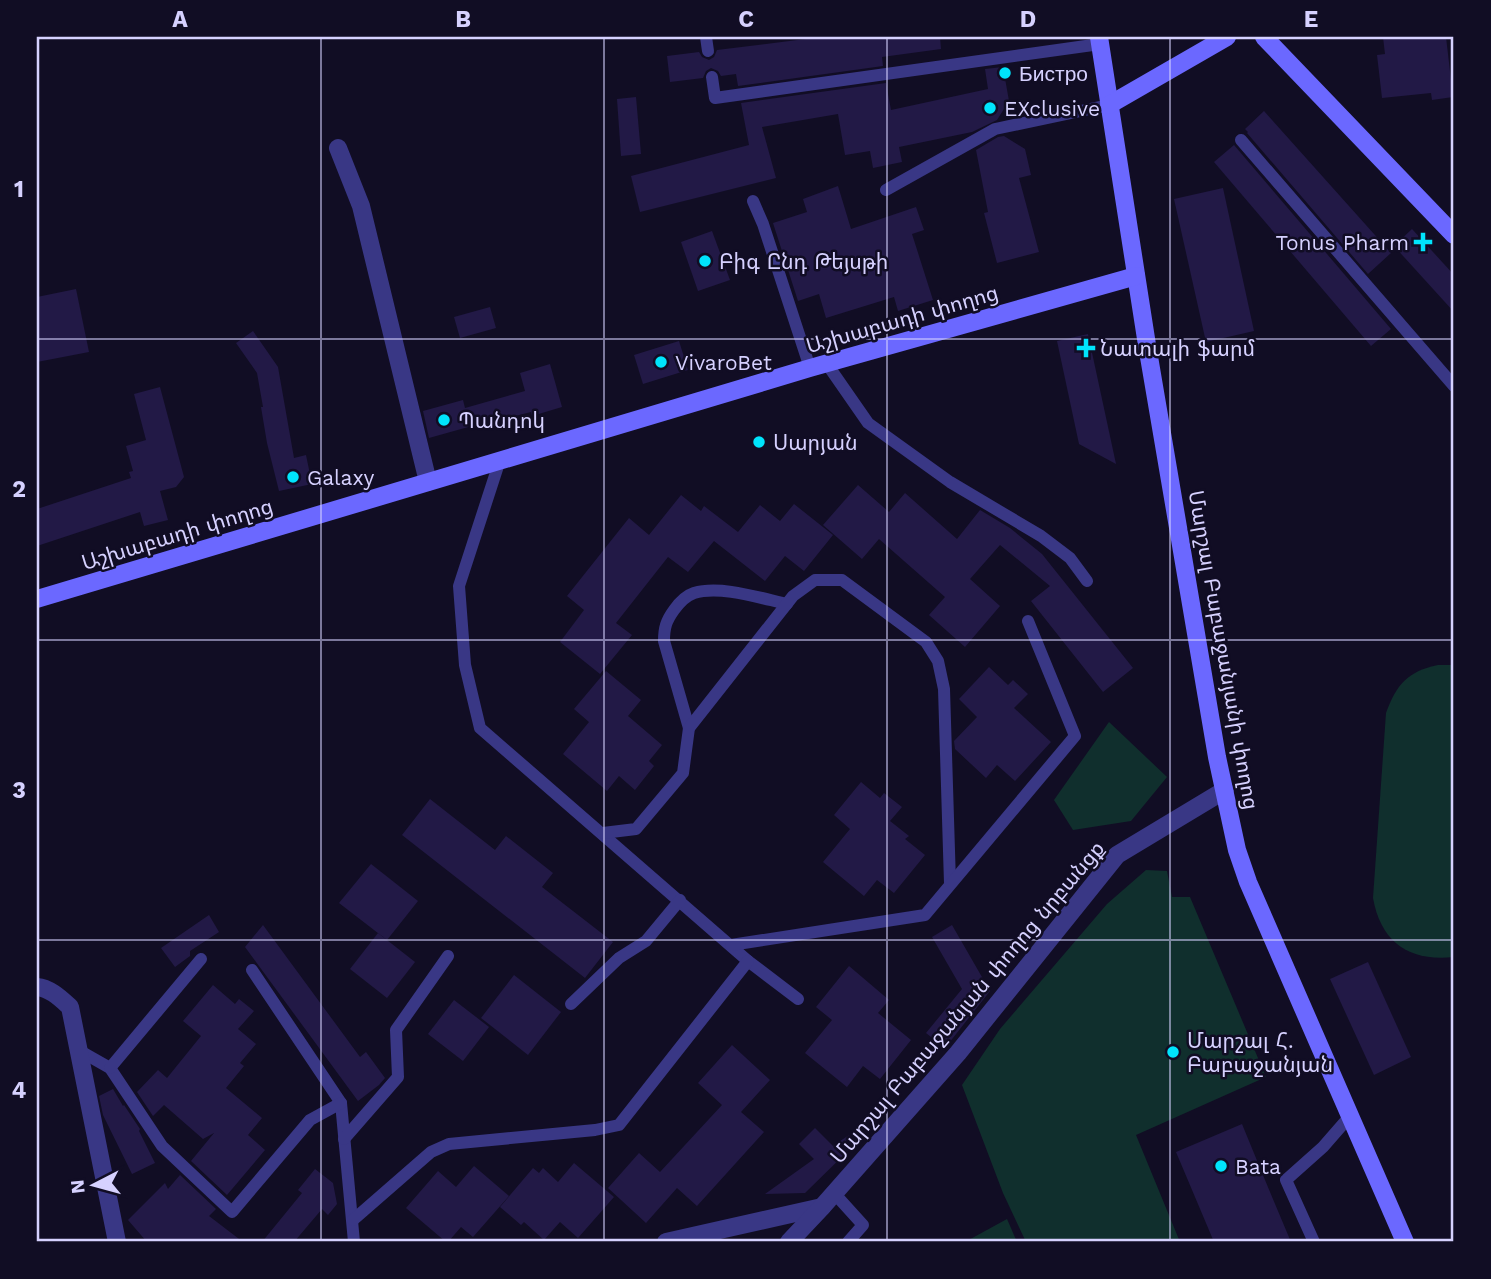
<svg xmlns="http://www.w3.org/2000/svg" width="1491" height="1279" font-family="'Work Sans','Noto Sans Armenian',sans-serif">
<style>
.green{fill:#102f2d}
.building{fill:#221946}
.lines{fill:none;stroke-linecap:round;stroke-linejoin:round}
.lane{stroke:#393785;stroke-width:12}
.street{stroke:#393785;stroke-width:18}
.secondary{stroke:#6b68ff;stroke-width:18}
.grid{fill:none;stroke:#d6d1ff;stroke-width:2;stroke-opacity:0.55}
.poi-dot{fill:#00e4fc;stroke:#110d24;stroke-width:2.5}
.labels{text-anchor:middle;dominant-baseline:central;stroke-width:5;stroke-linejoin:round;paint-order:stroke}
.poi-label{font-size:21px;fill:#d6d1ff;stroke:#110d24;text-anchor:start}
.street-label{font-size:21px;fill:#d6d1ff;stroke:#110d24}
.neatline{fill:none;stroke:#d6d1ff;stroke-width:2.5}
.grid-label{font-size:23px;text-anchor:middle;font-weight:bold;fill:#d6d1ff}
</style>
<rect width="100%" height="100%" fill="#110d24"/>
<!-- green -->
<g class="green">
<path d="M1438,665H1454V957C1410,962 1381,943 1373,898L1386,713C1396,685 1408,671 1438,665Z"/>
<path d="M1109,722L1167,777L1131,821L1073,830L1054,800Z"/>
<path d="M1146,870L1167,871L1172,897H1190L1266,1077L1136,1135L1180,1242H1026L1003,1193L962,1085L1000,1029L1107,904Z"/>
<path d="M1007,1219L1017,1242H965Z"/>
</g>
<!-- building -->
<g class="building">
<path d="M821,37H940L941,49L882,57L883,66L738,86L736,74L721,76L718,71L711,68L706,71L703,78L670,82L667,56L699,52L702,57L709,60L714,57L717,50Z"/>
<path d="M1383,37H1446L1453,97L1432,100L1431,93L1382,98L1377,55L1385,54Z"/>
<path d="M1003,67L1009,101L997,120L972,132L899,147L902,162L873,168L870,151L845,155L838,114L762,127L776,178L640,212L631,176L749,145L741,103L886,83L891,110L988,89L985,69Z"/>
<path d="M636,97L641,154L621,156L617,99Z"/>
<path d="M1264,111L1391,253L1368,274L1247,133L1248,132L1245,129Z"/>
<path d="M1004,136L1025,149L1031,175L1019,178L1039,252L997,263L984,213L988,212L976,150L998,137Z"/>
<path d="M1234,145L1391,329L1371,346L1214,162Z"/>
<path d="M838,186L851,229L916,207L924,230L912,234L933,300L898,311L894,297L826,318L819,294L798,301L773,223L807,212L803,199Z"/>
<path d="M1223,188L1254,331L1206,342L1174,199Z"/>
<path d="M1412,229L1454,275V312L1394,246Z"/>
<path d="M712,231L730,280L698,291L681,242Z"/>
<path d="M76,289L89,352L37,362V297Z"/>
<path d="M490,307L496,328L460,338L454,317Z"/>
<path d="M253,331L278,367L294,458L306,455L312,484L279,491L267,443L261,407H263L257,373L236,343Z"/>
<path d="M1088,334L1116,464L1079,444L1057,341Z"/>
<path d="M679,341L688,370L643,384L634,355Z"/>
<path d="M550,364L562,407L532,416L531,412L479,425V424L429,438L423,411L463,400L465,408L525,391L520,373Z"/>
<path d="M160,387L184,477L176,487L160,491L168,520L144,526L140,512L37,546V509L131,478L129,472L133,471L126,446L146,440L134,394Z"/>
<path d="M858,485L889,512L905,493L957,539L980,510L1010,528L1042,554L1133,668L1103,692L1031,601L1050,586L1000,545L970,579L1000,606L965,647L929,615L945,597L879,539L862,559L823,525Z"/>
<path d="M681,495L701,511L704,506L738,532L760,505L780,521L794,504L833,535L804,571L785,556L765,581L714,541L688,572L668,557L616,623L632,635L600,674L560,642L584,610L567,596L629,518L649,535Z"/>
<path d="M989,667L1008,685L1013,680L1028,694L1014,708L1051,742L1015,781L997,765L986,778L955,749L954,741L977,717L959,699Z"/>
<path d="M606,671L641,700L628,716L662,745L649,761L654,766L635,790L619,776L607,791L563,754L589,722L574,709Z"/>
<path d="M861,782L880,798L884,793L902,807L890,821L909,836L905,839L925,855L894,893L877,880L864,896L823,862L850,829L834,815Z"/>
<path d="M430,799L495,850L506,836L553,873L542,887L613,942L585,978L402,835Z"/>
<path d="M371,864L418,901L387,940L339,903Z"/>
<path d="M209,915L219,932L190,951V956L175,967L161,948Z"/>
<path d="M263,925L360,1057L366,1052L385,1078L379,1085L358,1101L245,947Z"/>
<path d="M952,925L990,991L945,1048L926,1033L962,989L932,937Z"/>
<path d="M378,933L415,962L387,998L350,969Z"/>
<path d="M1368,962L1411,1057L1374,1075L1330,979Z"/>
<path d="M849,966L889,1000L878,1013L911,1040L880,1079L863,1066L847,1087L805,1053L832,1020L816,1007Z"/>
<path d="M514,975L561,1012L528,1055L481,1018Z"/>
<path d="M213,985L235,1004L239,999L254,1011L238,1029L256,1044L240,1063L244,1066L226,1088L262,1118L248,1135L265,1150L227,1195L191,1161L214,1133L203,1139L164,1105L153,1116L137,1092L158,1070L167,1078L201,1036L183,1021Z"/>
<path d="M454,1000L489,1027L463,1061L428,1034Z"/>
<path d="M732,1045L770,1080L741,1112L764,1132L697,1206L677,1188L646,1223L608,1188L639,1153L660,1172L722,1105L698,1083Z"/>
<path d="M113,1089L123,1106L124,1105L140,1129L139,1131L155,1163L132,1174L103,1115L99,1096Z"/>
<path d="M1242,1124L1265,1180L1291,1242H1214L1176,1152Z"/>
<path d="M815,1128L833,1146L849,1135L856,1143L805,1193L765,1194L814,1159L799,1144Z"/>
<path d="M574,1163L614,1197L578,1238L560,1222L544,1240L524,1222L521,1225L500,1207L533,1168L539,1173L543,1168L558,1182Z"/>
<path d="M474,1166L509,1196L473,1237L461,1227L448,1242H446L406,1208L438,1171L456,1187Z"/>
<path d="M315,1169L333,1183L337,1204L328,1215L322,1209L294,1242H262L302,1193L298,1190Z"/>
<path d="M180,1175L216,1209L209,1216L243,1242H147L128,1220L165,1183L168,1189Z"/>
</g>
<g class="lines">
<!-- lane -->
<g class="lane">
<path d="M706,37L708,51"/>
<path d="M712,77L715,98L1100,44"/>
<path d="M1241,140L1454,386"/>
<path d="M886,190L995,129L1109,105"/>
<path d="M753,201L763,224L810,368"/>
<path d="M827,364L868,423L950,482L1041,536L1070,558L1087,581"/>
<path d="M500,460L459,586L465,665L480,728L748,961L798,999"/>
<path d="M689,728L664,641C664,628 666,621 674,610C679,603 685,596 694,593C720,585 760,598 787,604"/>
<path d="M603,833L636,829L683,773L689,728L793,596L815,580H842L926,642L938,661L944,689L950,883"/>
<path d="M731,945L925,915L1075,736L1028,621"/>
<path d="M252,970L341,1103L354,1242"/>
<path d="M571,1004L619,958L646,941L680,900"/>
<path d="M80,1051L110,1068L162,1146L232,1212L310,1120L341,1103"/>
<path d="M110,1068L201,959"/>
<path d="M344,1139L398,1077L396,1030L448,956"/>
<path d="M834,1193L863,1225L848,1242"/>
<path d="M353,1220L431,1152L449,1144L595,1130L619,1125L748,961"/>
<path d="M1314,1242L1286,1180L1323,1147L1350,1116"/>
</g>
<!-- street -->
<g class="street">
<path d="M338,148L361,206L428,482"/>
<path d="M37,987C50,988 61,999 70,1007L117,1242"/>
<path d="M666,1242L822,1207"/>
<path d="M789,1242L822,1207L958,1053L1117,855L1225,790"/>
</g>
<!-- secondary -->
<g class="secondary">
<path d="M1099,37L1147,345L1217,757L1237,850L1248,882L1405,1242"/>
<path d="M1264,37L1454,235"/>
<path d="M1109,105L1227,37"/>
<path d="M37,599L810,368L1136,276"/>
</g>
</g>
<!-- grid -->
<path class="grid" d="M321,37V1242M604,37V1242M887,37V1242M1170,37V1242M37,339H1454M37,640H1454M37,940H1454"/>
<!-- markers -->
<g class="poi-dot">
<circle cx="1005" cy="73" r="7"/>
<circle cx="990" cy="108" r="7"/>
<path d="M1419.5 231.5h7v7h7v7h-7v7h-7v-7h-7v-7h7z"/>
<circle cx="705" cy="261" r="7"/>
<path d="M1082.5 337.5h7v7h7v7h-7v7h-7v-7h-7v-7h7z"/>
<circle cx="661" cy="362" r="7"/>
<circle cx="444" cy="420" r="7"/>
<circle cx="759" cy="442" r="7"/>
<circle cx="293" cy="477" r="7"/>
<circle cx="1173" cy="1052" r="7"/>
<circle cx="1221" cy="1166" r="7"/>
</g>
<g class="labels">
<!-- poi labels -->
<g class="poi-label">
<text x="1019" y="73">Бистро</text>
<text x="1004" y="108">EXclusive</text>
<text x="1409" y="242" text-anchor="end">Tonus Pharm</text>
<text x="719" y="261">Բիգ Ընդ Թեյսթի</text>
<text x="1100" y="348">Նատալի ֆարմ</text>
<text x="675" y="362">VivaroBet</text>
<text x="458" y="420">Պանդոկ</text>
<text x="773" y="442">Սարյան</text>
<text x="307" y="477">Galaxy</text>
<text x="1187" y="1040">Մարշալ Հ.<tspan x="1187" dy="24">Բաբաջանյան</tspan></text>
<text x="1235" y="1166">Bata</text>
</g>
<!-- street labels -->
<g class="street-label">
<text transform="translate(902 319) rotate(-16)">Աշխաբադի փողոց</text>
<text transform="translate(177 534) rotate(-17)">Աշխաբադի փողոց</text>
<text transform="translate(1224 650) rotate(80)">Մարշալ Բաբաջանյանի փողոց</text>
<text transform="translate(967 1002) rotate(-50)">Մարշալ Բաբաջանյան փողոց նրբանցք</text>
</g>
</g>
<!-- border -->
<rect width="1491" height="1279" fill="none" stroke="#110d24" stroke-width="77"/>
<!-- north arrow -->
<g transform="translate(94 1185) rotate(264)" stroke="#110d24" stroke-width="5" paint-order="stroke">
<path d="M0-5L12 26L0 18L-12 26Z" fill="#d6d1ff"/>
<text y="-10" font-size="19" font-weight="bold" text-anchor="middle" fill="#d6d1ff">N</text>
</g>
<rect x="38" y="38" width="1414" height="1202" class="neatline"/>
<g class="grid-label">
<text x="180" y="27">A</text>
<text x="463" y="27">B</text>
<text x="746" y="27">C</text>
<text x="1028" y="27">D</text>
<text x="1311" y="27">E</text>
<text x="19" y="197">1</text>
<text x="19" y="497">2</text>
<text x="19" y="798">3</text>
<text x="19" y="1098">4</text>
</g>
</svg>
